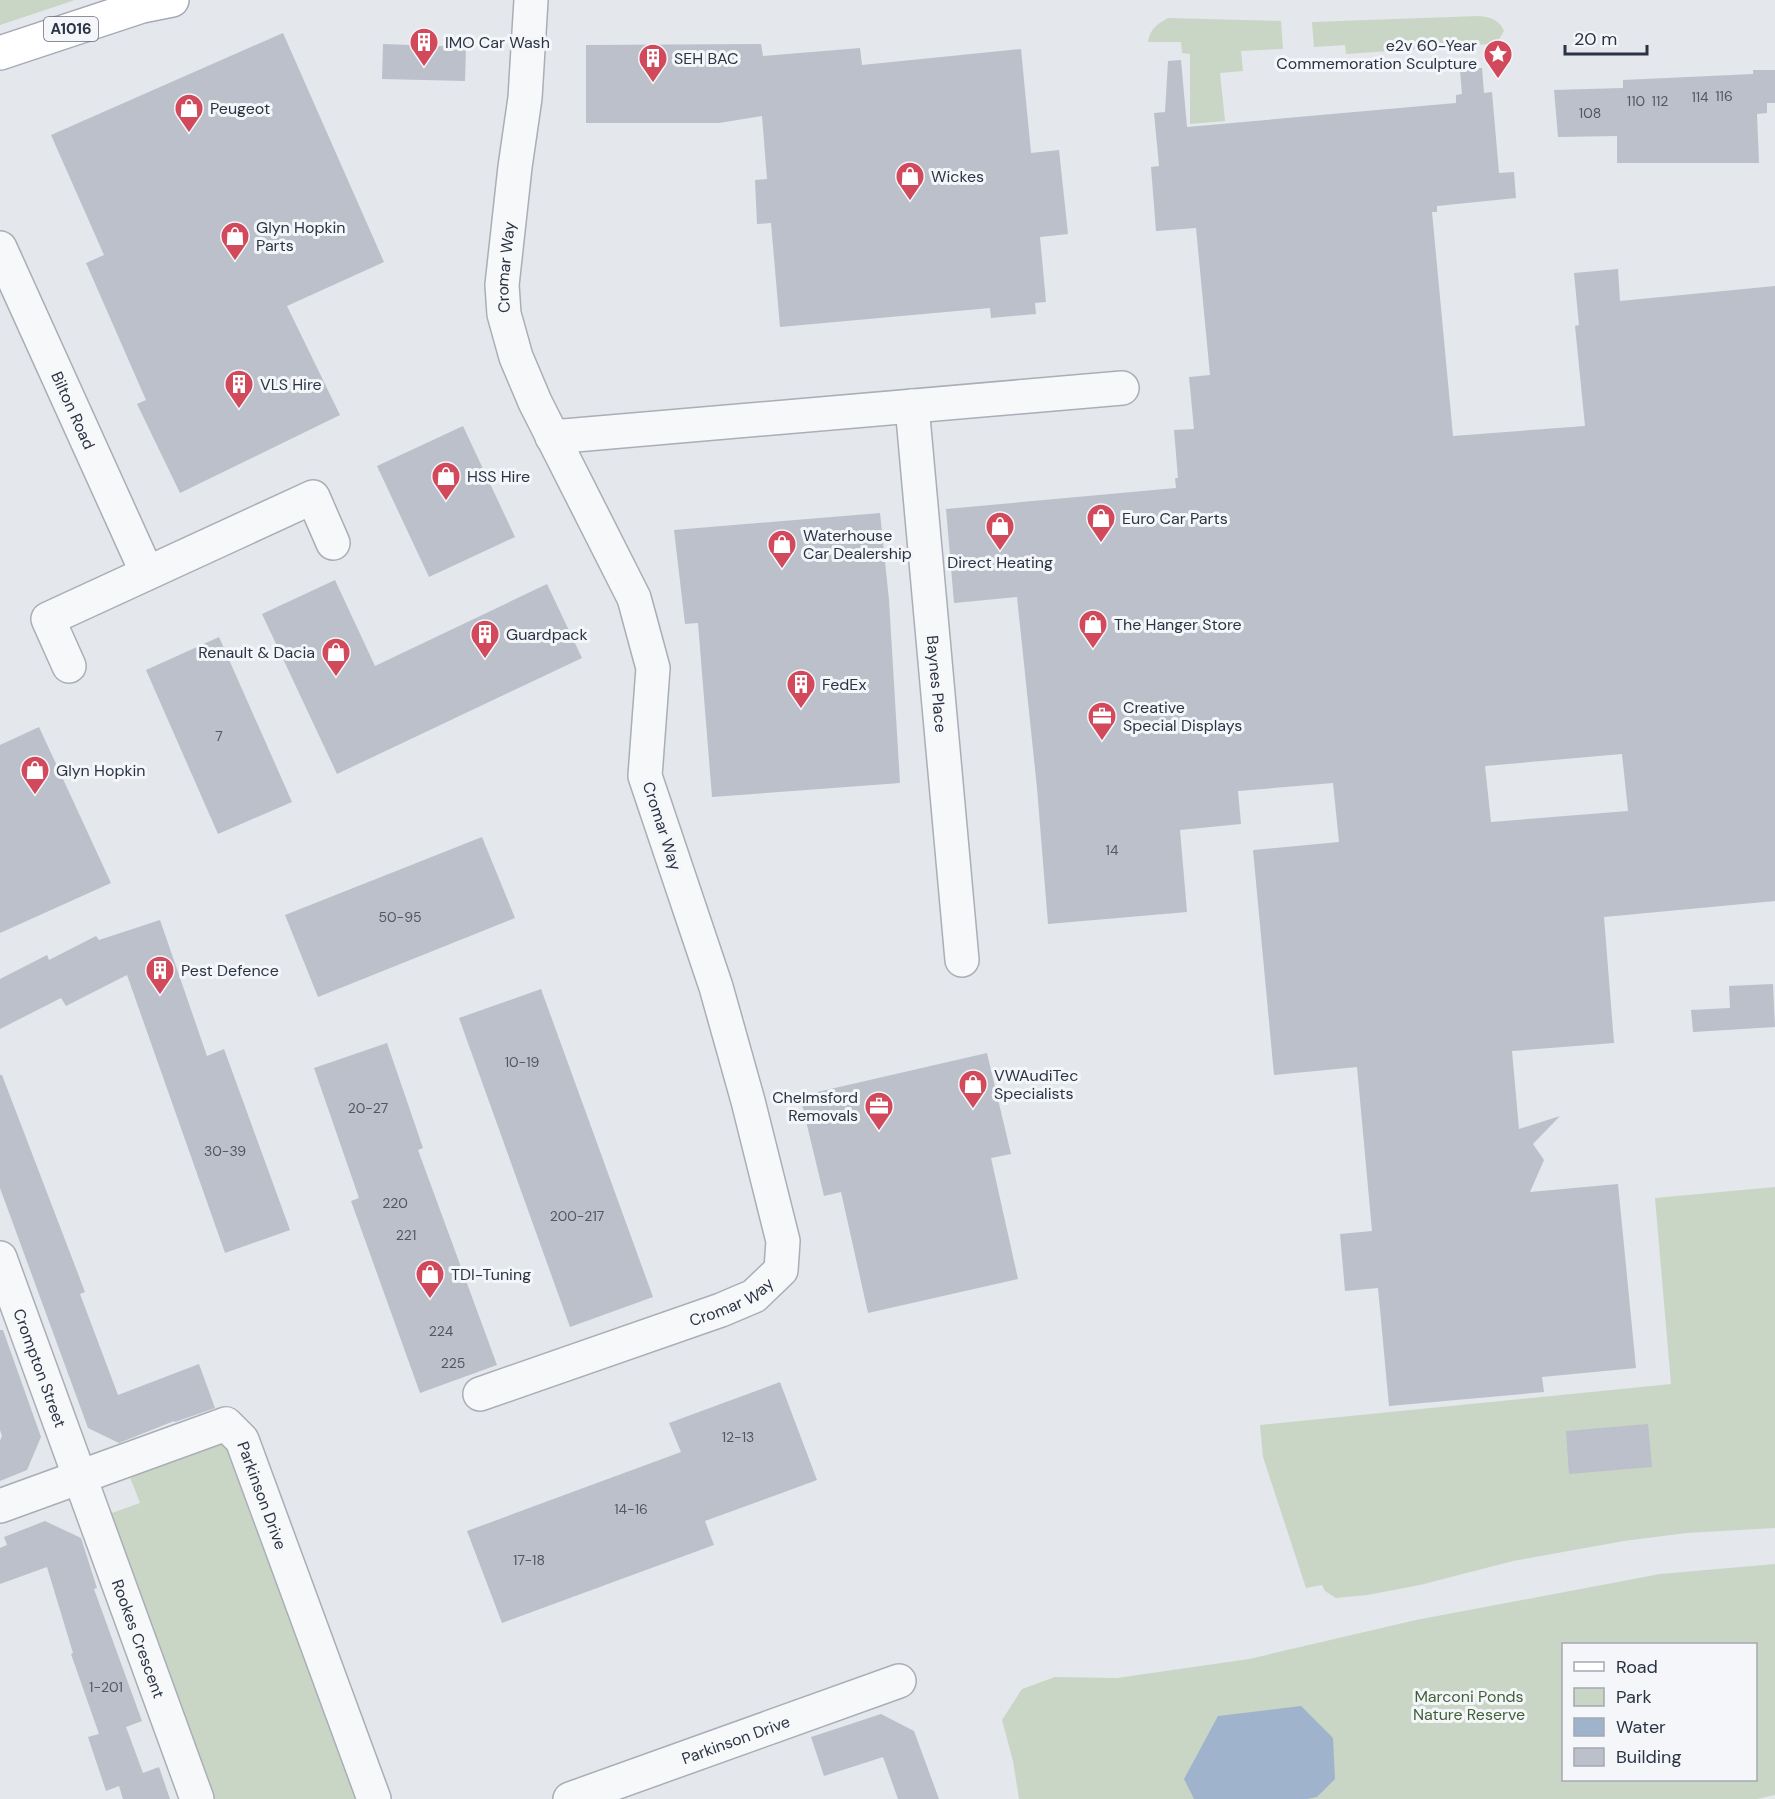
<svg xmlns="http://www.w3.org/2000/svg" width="1775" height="1799" font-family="'DM Sans',sans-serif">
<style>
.green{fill:#c9d6c5;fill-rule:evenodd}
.water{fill:#9fb4cc}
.building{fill:#bbc0ca;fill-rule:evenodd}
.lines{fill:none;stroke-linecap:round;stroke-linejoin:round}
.minor-casing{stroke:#a9aeb7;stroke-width:36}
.major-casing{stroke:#a3abb8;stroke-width:36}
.minor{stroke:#f7f8fa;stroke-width:33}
.major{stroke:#fff;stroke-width:33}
.labels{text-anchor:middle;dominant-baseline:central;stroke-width:6;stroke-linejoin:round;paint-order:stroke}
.number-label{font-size:14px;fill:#4f5766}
.shield{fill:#f4f6f9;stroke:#676e7b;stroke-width:1.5}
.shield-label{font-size:15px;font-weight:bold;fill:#2b3445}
.poi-label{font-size:16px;fill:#2b3445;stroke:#f4f6f9;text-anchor:start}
.street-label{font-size:16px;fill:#2b3445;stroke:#f4f6f9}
.park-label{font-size:16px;fill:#3f6138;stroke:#f4f6f9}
</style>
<rect width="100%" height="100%" fill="#e4e7ec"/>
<!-- green -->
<g class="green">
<path d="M0,0H75L0,25Z"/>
<path d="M1479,16C1490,17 1500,20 1504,31L1498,41L1490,44L1346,54L1345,45L1314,47L1312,22Z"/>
<path d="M1168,18L1281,21L1283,49L1241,51L1243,71L1220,73L1225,121L1190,124V54L1182,53L1181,42H1148C1150,29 1157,24 1168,18Z"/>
<path d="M1775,1187V1528L1686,1533L1624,1541L1513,1561L1420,1585L1367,1595L1336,1598L1325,1591L1322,1585L1306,1588L1263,1457L1260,1425L1671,1384L1655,1198Z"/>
<path d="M203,1435L235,1450L360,1799H213L109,1514L140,1503L124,1462Z"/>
<path d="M1775,1564V1795L1757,1799H1019L1013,1761L1002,1720L1022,1689L1055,1677L1117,1678L1249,1659L1416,1620L1660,1574ZM1564,1644H1756V1780H1564Z"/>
</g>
<!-- water -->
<path class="water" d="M1301,1706L1333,1738L1335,1779L1317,1797L1307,1799H1194L1184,1779L1218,1716Z"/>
<!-- building -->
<g class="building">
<path d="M283,33L384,262L287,306L340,415L180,493L137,404L146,400L86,263L104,255L51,135Z"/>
<path d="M383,44L466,47L465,81L382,79Z"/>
<path d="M761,44L763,56L860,48L862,65L1021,49L1031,153L1059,150L1068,234L1040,237L1046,302L1035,303L1036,314L991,318L990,308L780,327L771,223L757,224L755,180L767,179L762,116L719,123H586V45Z"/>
<path d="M1181,60L1187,127L1456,103V95L1462,94L1460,70L1482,68L1484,93L1492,92L1499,173L1514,172L1516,198L1437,206V212H1432L1453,436L1585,426L1575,326L1579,325L1574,273L1618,269L1620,301L1775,286V901L1604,917L1614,1043L1512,1051L1519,1129L1560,1116L1533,1144L1544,1160L1530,1192L1618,1184L1636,1368L1542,1377L1544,1392L1389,1406L1378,1288L1345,1291L1340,1234L1372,1231L1357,1067L1274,1075L1253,850L1339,842L1333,783L1238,791L1241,824L1180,830L1187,912L1048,924L1037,788L1017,597L954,603L946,509L1176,488L1175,478H1178L1174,430L1194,429L1189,377L1210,375L1196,228L1156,231L1151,167L1159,166L1154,113L1165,112L1168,61ZM1622,754L1628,811L1491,822L1485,766Z"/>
<path d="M1753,70H1775V103H1767V113L1757,114L1759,163H1617V136L1558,137L1554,90L1623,88V80L1753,74Z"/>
<path d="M463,426L515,537L429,577L377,466Z"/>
<path d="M880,513L889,600L900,783L712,797L698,623L685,624L674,530Z"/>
<path d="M335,580L375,666L547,584L582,658L337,774L262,614Z"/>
<path d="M219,637L292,802L218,834L146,670Z"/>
<path d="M39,727L111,883L0,933V745Z"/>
<path d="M482,837L515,918L318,997L285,915Z"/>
<path d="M160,920L207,1056L224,1049L290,1230L225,1253L127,975L66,1006L61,998L0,1029V979L47,955L49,960L96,936L99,940Z"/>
<path d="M1773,984L1775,1027L1693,1032L1691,1010L1730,1008L1729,986Z"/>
<path d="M541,989L653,1297L570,1327L459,1018Z"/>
<path d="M387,1043L423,1148L418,1150L497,1365L420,1393L351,1201L359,1198L314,1068Z"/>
<path d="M987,1053L1011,1154L991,1158L1018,1279L868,1313L841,1192L824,1196L800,1096Z"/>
<path d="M0,1075H2L85,1292L80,1294L118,1395L199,1364L215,1408L175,1422L174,1421L119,1443L88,1428L0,1188Z"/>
<path d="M0,1330H3L41,1437L27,1470L0,1481V1441L2,1436L0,1430Z"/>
<path d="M780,1382L817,1480L705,1521L714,1545L502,1623L467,1531L681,1452L669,1423Z"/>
<path d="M1648,1424L1652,1467L1569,1474L1566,1431Z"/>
<path d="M45,1521L81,1538L97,1588L94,1589L142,1721L126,1727L143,1773L159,1767L170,1799H123L119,1786L106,1791L88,1737L99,1734L71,1654L73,1653L47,1567L0,1584V1548L7,1545L4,1537Z"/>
<path d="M881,1714L914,1731L939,1799H898L883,1757L824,1776L811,1737Z"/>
</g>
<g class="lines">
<!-- minor casing -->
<g class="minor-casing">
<g id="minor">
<path id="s1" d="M0,248L147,573"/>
<path id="s2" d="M912,406L962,960"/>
<path d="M552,437L1122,388"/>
<path d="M69,666L48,619L313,497L333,543"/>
<path id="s3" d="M0,1258L197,1799"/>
<path id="s4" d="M480,1394L721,1310L754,1296L781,1270L783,1241L748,1101L716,987L645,776L653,668L634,598L535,402L516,357L504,314L502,285L515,167L525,98L531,0"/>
<path id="s5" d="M0,1506L226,1424L242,1440L374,1799"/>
<path id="s6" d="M570,1799L899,1681"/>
</g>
</g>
<!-- major casing -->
<g class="major-casing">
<path id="major" d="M0,53L142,6L172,0"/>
</g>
<!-- minor -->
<use href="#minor" class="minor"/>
<!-- major -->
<use href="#major" class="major"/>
</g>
<!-- icons -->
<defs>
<g id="building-pin" transform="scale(1.5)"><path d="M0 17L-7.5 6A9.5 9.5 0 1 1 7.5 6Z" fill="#d1495b" stroke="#f4f6f9"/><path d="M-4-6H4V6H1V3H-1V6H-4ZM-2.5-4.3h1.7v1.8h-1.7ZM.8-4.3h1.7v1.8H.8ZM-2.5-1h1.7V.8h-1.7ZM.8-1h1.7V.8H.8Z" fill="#fff"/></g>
<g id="sight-pin" transform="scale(1.5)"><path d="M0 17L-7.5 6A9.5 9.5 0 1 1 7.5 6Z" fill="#d1495b" stroke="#f4f6f9"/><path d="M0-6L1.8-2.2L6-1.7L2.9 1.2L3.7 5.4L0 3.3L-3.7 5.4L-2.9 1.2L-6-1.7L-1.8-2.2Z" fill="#fff"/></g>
<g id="shop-pin" transform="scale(1.5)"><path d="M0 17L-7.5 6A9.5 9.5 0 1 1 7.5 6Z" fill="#d1495b" stroke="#f4f6f9"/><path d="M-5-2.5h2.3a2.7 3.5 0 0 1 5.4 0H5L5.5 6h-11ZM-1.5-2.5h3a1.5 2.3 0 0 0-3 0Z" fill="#fff"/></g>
<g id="office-pin" transform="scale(1.5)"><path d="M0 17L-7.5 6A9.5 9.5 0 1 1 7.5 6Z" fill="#d1495b" stroke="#f4f6f9"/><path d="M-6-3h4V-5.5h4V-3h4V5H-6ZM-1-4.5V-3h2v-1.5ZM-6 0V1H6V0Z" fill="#fff"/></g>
</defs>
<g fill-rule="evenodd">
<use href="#building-pin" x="424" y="42"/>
<use href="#sight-pin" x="1498" y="54"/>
<use href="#building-pin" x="653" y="58"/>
<use href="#shop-pin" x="189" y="108"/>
<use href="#shop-pin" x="910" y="176"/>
<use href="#shop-pin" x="235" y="236"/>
<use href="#building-pin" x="239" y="384"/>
<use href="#shop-pin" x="446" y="476"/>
<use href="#shop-pin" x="1101" y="518"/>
<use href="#shop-pin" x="1000" y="526"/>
<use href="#shop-pin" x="782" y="544"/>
<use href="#shop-pin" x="1093" y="624"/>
<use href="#building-pin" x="485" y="634"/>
<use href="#shop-pin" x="336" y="652"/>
<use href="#building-pin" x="801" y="684"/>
<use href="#office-pin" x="1102" y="716"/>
<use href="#shop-pin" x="35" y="770"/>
<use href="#building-pin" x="160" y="970"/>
<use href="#shop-pin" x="973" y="1084"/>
<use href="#office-pin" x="879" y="1106"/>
<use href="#shop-pin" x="430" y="1274"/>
</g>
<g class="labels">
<!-- number labels -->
<g class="number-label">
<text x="1724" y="96">116</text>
<text x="1700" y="97">114</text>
<text x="1636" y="101">110</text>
<text x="1660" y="101">112</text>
<text x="1590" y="113">108</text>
<text x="219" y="736">7</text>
<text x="1112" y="850">14</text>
<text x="400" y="917">50-95</text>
<text x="522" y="1062">10-19</text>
<text x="368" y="1108">20-27</text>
<text x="225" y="1151">30-39</text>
<text x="395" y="1203">220</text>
<text x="577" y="1216">200-217</text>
<text x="406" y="1235">221</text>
<text x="441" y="1331">224</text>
<text x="453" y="1363">225</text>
<text x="738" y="1437">12-13</text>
<text x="631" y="1509">14-16</text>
<text x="529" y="1560">17-18</text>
<text x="106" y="1687">1-201</text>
</g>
<!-- shield labels -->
<rect class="shield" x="44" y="17" width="54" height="24" rx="4.5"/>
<g class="shield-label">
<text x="71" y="29">A1016</text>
</g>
<!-- poi labels -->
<g class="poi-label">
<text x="445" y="42">IMO Car Wash</text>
<text x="1477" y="45" text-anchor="end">e2v 60-Year<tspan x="1477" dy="18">Commemoration Sculpture</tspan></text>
<text x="674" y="58">SEH BAC</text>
<text x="210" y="108">Peugeot</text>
<text x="931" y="176">Wickes</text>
<text x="256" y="227">Glyn Hopkin<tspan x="256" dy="18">Parts</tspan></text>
<text x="260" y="384">VLS Hire</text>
<text x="467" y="476">HSS Hire</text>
<text x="1122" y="518">Euro Car Parts</text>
<text x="803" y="535">Waterhouse<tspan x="803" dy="18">Car Dealership</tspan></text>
<text x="1000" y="562" text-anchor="middle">Direct Heating</text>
<text x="1114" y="624">The Hanger Store</text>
<text x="506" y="634">Guardpack</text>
<text x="315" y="652" text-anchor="end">Renault &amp; Dacia</text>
<text x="822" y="684">FedEx</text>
<text x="1123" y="707">Creative<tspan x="1123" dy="18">Special Displays</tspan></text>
<text x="56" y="770">Glyn Hopkin</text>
<text x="181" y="970">Pest Defence</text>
<text x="994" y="1075">VWAudiTec<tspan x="994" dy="18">Specialists</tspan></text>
<text x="858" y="1097" text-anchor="end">Chelmsford<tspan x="858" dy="18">Removals</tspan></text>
<text x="451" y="1274">TDI-Tuning</text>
</g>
<!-- street labels -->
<g class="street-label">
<text stroke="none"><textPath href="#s4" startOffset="1384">Cromar Way</textPath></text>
<text stroke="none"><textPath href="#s1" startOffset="178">Bilton Road</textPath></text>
<text stroke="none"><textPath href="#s2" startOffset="279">Baynes Place</textPath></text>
<text transform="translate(662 826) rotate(72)">Cromar Way</text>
<text stroke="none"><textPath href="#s4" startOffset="268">Cromar Way</textPath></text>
<text stroke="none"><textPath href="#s3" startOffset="117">Crompton Street</textPath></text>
<text stroke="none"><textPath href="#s5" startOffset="322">Parkinson Drive</textPath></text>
<text stroke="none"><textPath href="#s3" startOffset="405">Rookes Crescent</textPath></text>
<text stroke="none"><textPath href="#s6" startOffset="176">Parkinson Drive</textPath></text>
</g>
<!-- park labels -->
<g class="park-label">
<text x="1469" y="1696">Marconi Ponds<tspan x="1469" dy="18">Nature Reserve</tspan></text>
</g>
</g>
<!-- legend -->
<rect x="1562" y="1643" width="195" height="138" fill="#f4f6f9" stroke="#a4a8b1" stroke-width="1.5"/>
<rect x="1574" y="1662" width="30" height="9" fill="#ffffff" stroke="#a4a8b1" stroke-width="1.5"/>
<text x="1616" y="1673" font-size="18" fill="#2b3445">Road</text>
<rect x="1574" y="1688" width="30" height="18" fill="#c9d6c5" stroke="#a4a8b1" stroke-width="1.5"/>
<text x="1616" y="1703" font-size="18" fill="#2b3445">Park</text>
<rect x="1574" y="1718" width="30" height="18" fill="#9fb4cc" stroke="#a4a8b1" stroke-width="1.5"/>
<text x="1616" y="1733" font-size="18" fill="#2b3445">Water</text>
<rect x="1574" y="1748" width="30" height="18" fill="#bbc0ca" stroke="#a4a8b1" stroke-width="1.5"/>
<text x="1616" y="1763" font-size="18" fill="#2b3445">Building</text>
<!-- scale -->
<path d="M1565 45v9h82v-9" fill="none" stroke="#2b3445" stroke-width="3"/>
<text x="1574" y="45" font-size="18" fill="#2b3445" stroke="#f4f6f9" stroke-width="4.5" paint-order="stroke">20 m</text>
</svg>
